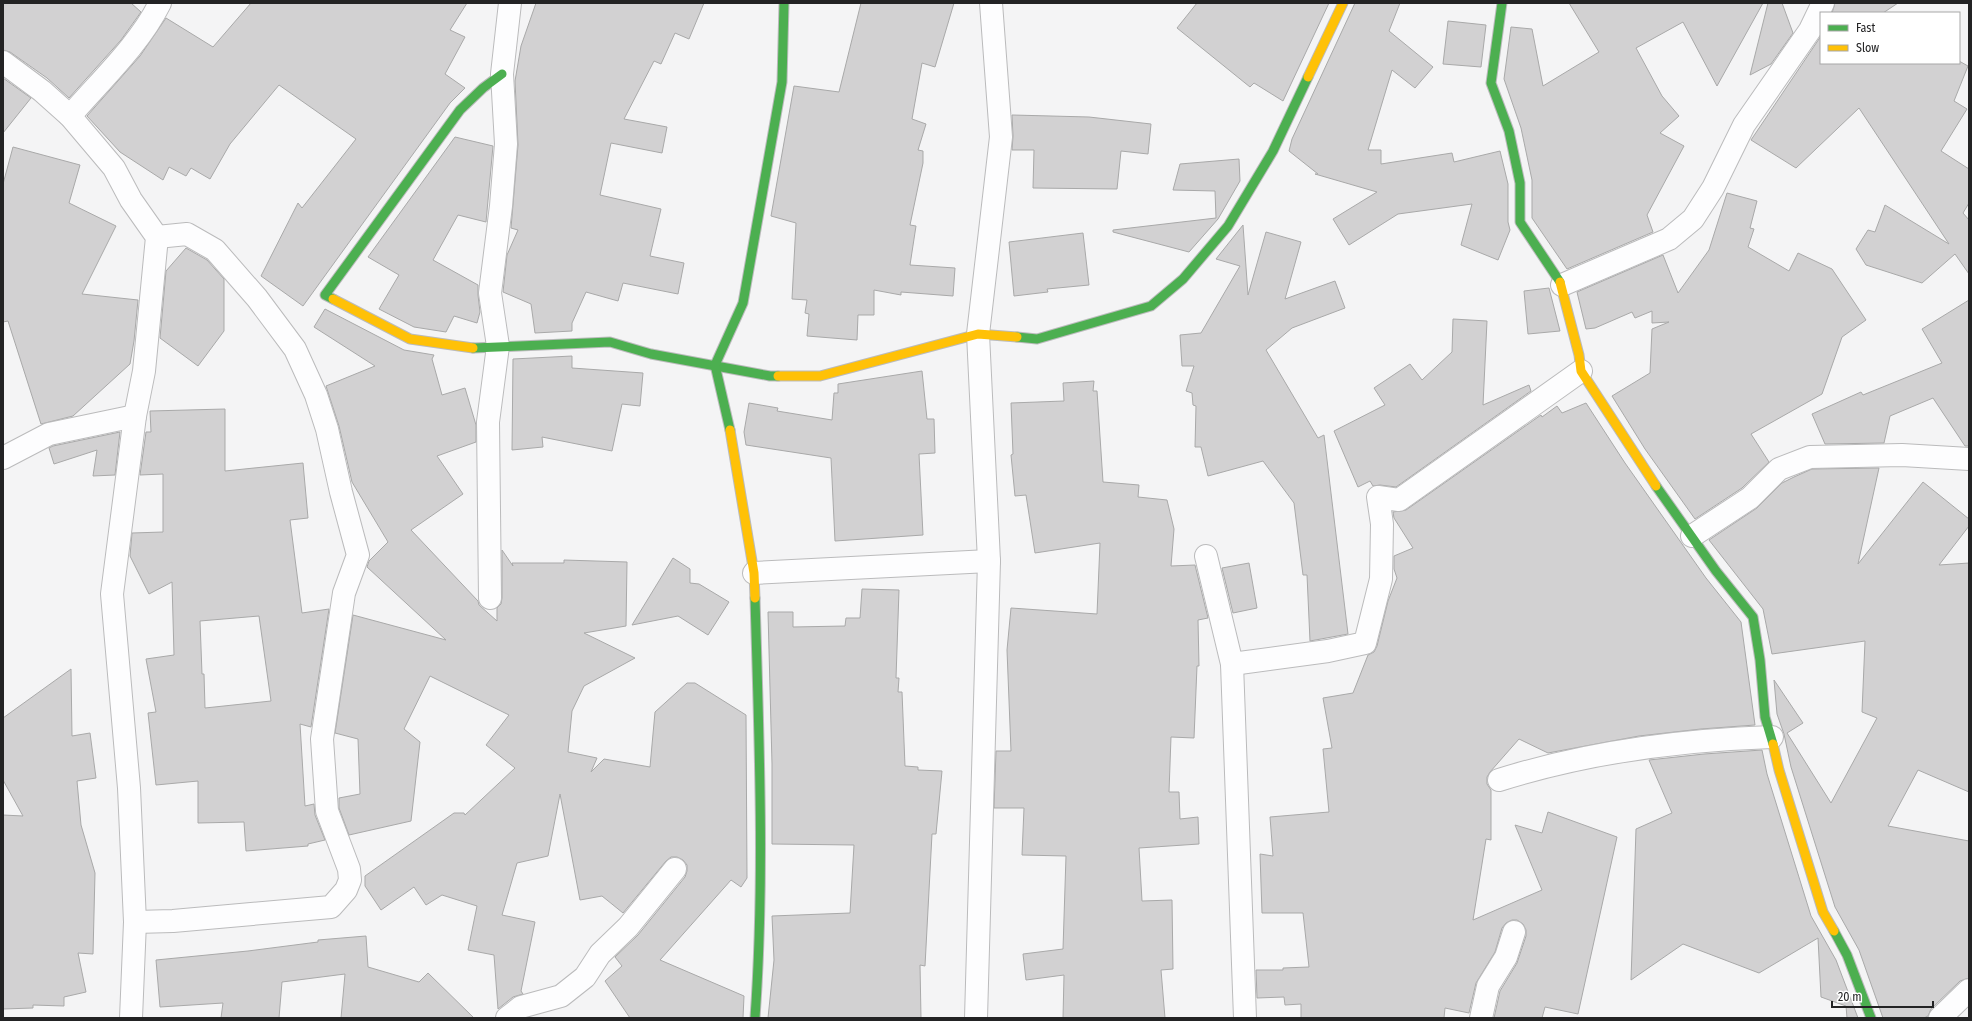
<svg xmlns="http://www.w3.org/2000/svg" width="1972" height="1021" font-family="'Fira Sans Condensed',sans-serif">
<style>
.building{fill:#d2d1d2;stroke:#a9a9a9;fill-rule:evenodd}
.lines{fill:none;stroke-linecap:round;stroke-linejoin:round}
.street-casing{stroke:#bbbbbc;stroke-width:24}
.fast-casing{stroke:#bbbbbc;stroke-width:11}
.slow-casing{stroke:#bbbbbc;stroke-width:11}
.street{stroke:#fdfdfe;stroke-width:22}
.fast{stroke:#4caf50;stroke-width:9}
.slow{stroke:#ffc107;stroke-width:9}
</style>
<rect width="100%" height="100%" fill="#f4f4f5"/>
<!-- building -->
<g class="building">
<path d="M3,3H131L141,12L121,40L69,98L47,78L10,52L3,50Z"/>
<path d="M251,3H467L450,30L465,37L445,74L465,88L450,103L303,306L261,276L298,203L302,208L356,139L279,85L230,144L210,179L191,168L186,176L169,167L163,180L120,152L87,116L140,56L166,18L213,47Z"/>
<path d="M536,3H704L689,39L675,33L661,64L654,61L624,119L667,127L662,153L611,143L600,195L661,209L650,256L684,263L678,294L623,283L618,301L586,292L572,323V331L535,333L531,304L503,292L507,255L518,230L511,228L518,145L515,81L521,46Z"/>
<path d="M861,3H954L935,67L922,63L912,119L926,124L918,150L923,151V163L910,225L916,226L910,265L955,268L953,296L901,292V295L874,290V315H858L857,340L807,336L809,314L805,313L807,300L792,299L796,223L771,216L794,86L839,92Z"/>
<path d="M1197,3H1329L1283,101L1254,83L1250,87L1177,28Z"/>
<path d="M1355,3H1400L1389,31L1433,67L1415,88L1392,70L1368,150H1381V164L1452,153L1454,162L1500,151L1508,184V222L1510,230L1498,260L1461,245L1472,204L1398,214L1349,245L1333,219L1377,192L1315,174H1318L1289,151L1292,139Z"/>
<path d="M1569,3H1763L1717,86L1683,22L1636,48L1662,96L1679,116L1660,133L1684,146L1647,215L1653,232L1567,269L1532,218V180L1521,128L1504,79L1511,27L1532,29L1543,86L1599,52Z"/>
<path d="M1768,3H1782L1793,33L1771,64L1750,75Z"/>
<path d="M1835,3H1898L1883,13H1832Z"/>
<path d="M1448,21L1486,25L1481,67L1443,64Z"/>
<path d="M1821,36V63H1959V61L1968,66L1954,101L1967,109L1941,151L1969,169V203L1963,213L1969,220V274L1955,254L1922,283L1866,265L1856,249L1868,230L1875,232L1885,205L1949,244L1859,108L1796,168L1751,140Z"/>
<path d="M3,78L31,98L3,133Z"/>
<path d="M1012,115L1089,117L1151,124L1148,154L1121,151L1117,189L1033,188L1034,150H1012L1013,136Z"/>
<path d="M455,137L493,146L486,222L458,215L433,260L478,285V295L480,312L477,323L454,316L446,332L414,327L379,309L399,275L368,257Z"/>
<path d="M13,147L80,165L69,203L116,226L82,294L138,300L134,341L130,364L73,416L41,424L8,321L3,322V184Z"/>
<path d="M1239,159L1240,181L1218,219L1189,252L1113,232V230L1216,218L1215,191L1173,190L1180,164Z"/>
<path d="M1727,193L1757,201L1750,228L1754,229L1748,247L1789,271L1798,253L1832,269L1866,320L1842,337L1822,394L1751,434L1769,462L1742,488L1695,519L1645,449L1612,396L1650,373L1652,329L1669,322L1652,323V311L1635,318L1632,312L1595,328L1586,329L1577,292L1663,255L1678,293L1709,250Z"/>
<path d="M1243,225L1248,295L1266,232L1301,242L1285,299L1335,281L1345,308L1292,328L1266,350L1318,438L1324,435L1348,634L1310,641L1307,575H1303L1294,503L1263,461L1208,476L1201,447H1195L1196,406L1193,405L1192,393L1186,391L1194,366H1182L1180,335L1201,333L1240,266L1216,259Z"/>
<path d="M1083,233L1089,285L1047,289L1048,292L1014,296L1009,242Z"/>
<path d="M186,248L207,260L224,279V331L198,366L160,338L166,271Z"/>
<path d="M1549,288L1560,331L1528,334L1524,291Z"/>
<path d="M1969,300V446H1965L1933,398L1890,416L1884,443L1825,444L1812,414L1861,392L1863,395L1942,363L1922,329Z"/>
<path d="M325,309L404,350L434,355L432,359L442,395L465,388L476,425V442L437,456L463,494L411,530L478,601L479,605L497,621V608L501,604L502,598V550L513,566L512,563H564V560L627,562L626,626L584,633L635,658L584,686L572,711L568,752L597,758L591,772L604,759L650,767L655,712L687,683H695L746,715L747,878L741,887L731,880L660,960L744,996L743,1018H630L605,981L622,966L615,957L638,935L685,877L687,871V865L683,860L677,857H671L666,861L623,913L602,896L580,900L560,794L548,856L517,863L502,915L535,922L521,991L523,994L513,997L498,1009L494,955L468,950L477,906L442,895L426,905L414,887L381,910L365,886V876L454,813H464L465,815L515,768L486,745L509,715L430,676L404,729L420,742L411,821L349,835L339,808V798L360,794L358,739L335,733L353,615L446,640L367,567L369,561L388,542L352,482L339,426L326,386L375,366L314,327Z"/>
<path d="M1453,319L1487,321L1483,405L1529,385L1531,391L1396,487L1380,485L1373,486L1370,481L1358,487L1334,431L1385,405L1374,388L1410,364L1422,380L1452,352Z"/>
<path d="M572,356V368L643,373L640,406L622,404L612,451L542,437L543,447L512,450L513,359Z"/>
<path d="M922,371L927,419H934L935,453L919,454L923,535L835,541L831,458L746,445L744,432L749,403L778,408L777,411L832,420L834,393H838V384Z"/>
<path d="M1094,381L1093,391H1097L1103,482L1139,485L1138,497L1167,500L1174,529L1171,566L1195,565L1208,618L1198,620L1199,666H1197L1194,738L1171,737L1169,792H1179L1180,819L1198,817L1199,844L1139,848L1142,901L1172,900L1173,969L1161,970L1165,1018H1063L1064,975L1026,980L1023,954L1063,949L1066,856L1022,855L1024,808H994L996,751H1011L1007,650L1011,608L1097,614L1100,543L1035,553L1026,495L1015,496L1011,455L1013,454L1011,403L1064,401L1063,383Z"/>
<path d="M1586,403L1625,463L1706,578L1741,622L1755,725L1701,729L1639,736L1548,753L1519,739L1490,772L1487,777V784L1491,790V840L1486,839L1473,920L1542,890L1515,825L1542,833L1548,812L1617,837L1578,1014L1545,1007L1542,1018H1494L1500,991L1517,963L1526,936V930L1523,924L1517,920H1512L1506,923L1502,928L1495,952L1476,983L1469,1013L1445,1008L1444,1018H1301V1004L1285,1005L1284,997L1257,998L1256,970H1283V968L1309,967L1303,913H1262L1260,854L1273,856L1270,817L1329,812L1323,749L1332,748L1323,698L1353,693L1368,655L1374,652L1377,646L1388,601L1397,578L1394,569V556L1413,548L1394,518L1393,512L1406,510L1541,415L1542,417L1557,406L1562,413Z"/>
<path d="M225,409V471L303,463L308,518L290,520L302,613L329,609L311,727L300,724L305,806L314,804L315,815L325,840L308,844V846L246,851L244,822L198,823V781L156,785L148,713L156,712L146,659L174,655L172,582L149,594L130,556L132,533L163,532V474L140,475L146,432H151L150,411ZM259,616L271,701L205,708L204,674H202L200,621Z"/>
<path d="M120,432L115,475L93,476L97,450L54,464L49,448L53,446Z"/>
<path d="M1879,468L1858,564L1923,482L1969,519V526L1939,565L1969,563V792L1918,770L1888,826L1969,841V978L1960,981L1931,1009L1928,1016L1924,1018H1883L1859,950L1835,907L1791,767L1784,734L1777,714L1774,680L1803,723L1787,733L1831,803L1877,718L1862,712L1865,641L1772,654L1763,609L1709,540L1757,508L1782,483L1794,477L1812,469Z"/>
<path d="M673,558L690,569V583L699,584L729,602L708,635L678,616L632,625Z"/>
<path d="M1249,563L1257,608L1233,613L1222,568Z"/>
<path d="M862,589L899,590L896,678H899L898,692H902L905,766L918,767V770L942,771L936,834H932L925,966L920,965L921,1018H768L774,960L772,916L850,913L854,845L772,844V764L768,612H793V627L845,626L846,618H860Z"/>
<path d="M71,669L72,736L90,733L96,778L77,781L81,825L95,873L93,954L78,953L86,992L64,997V1006L33,1005V1008L3,1009V815L23,816L3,780V718Z"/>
<path d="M1762,750L1767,774L1811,916L1836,960L1858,1018H1847L1846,1006L1821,997L1818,938L1759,973L1683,944L1631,980L1636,829L1672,813L1649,760L1704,754Z"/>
<path d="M366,936L368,967L419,982L428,973L474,1018H341L345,974L282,982L279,1018H221L223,1003L160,1007L156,960L248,951L318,942V940Z"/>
</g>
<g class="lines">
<!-- street casing -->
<g class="street-casing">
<g id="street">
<path d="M3,62L42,91L70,116L114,168L131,200L157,237L144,371L135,416L112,594L129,788L135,922L131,1018"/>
<path d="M70,116C101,80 139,45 160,3"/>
<path d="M1562,285L1669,239L1693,219L1713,188L1744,125L1810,30L1823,3"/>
<path d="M3,458L49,434L135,416"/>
<path d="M1692,536L1750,498L1779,469L1810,457L1902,455L1969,459"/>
<path d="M1206,556L1232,664L1245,1018"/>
<path d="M754,573L989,561"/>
<path d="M490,598L488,422L498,346L490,293L501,206L506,144L502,74L510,3"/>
<path d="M1232,664L1328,651L1365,643L1381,579L1382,524L1378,497L1399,500L1581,371"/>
<path d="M1499,780C1588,752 1679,740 1772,737"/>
<path d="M135,922L173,921L331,907L346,890L350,880L349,869L327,811L322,739L344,593L358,555L341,492L327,429L316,395L295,349L257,298L215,250L187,234L157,237"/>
<path d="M507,1018L521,1007L561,996L585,977L600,954L628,927L675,869"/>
<path d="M976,1018L989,561L978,334L1001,137L991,3"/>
<path d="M1481,1018L1488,986L1506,957L1514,932"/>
<path d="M1940,1018L1969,990"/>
</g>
</g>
<!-- fast casing -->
<g class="fast-casing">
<g id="fast">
<path d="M1502,3L1491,83L1509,131L1520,183V222L1560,282"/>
<path d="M333,299L325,295L460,110L483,88L502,74"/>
<path d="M1017,337L1037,339L1151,306L1183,279L1228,226L1273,151L1308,77"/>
<path d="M473,348L610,342L651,354L770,376H778"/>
<path d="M730,430L715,365L743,303L782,82L784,3"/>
<path d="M1656,486L1716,571L1753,617L1760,660L1765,717L1773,744"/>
<path d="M755,598C759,738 765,878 755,1018"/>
<path d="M1834,931L1847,955L1871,1018"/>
</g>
</g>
<!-- slow casing -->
<g class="slow-casing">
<g id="slow">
<path d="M1308,77L1343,3"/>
<path d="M1560,282L1579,355L1581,371L1656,486"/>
<path d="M333,299L410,339L473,348"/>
<path d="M778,376H820L978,334L1017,337"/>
<path d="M730,430L754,573L755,598"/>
<path d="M1773,744L1779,770L1823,912L1834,931"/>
</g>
</g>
<!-- street -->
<use href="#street" class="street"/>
<!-- fast -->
<use href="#fast" class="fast"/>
<!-- slow -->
<use href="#slow" class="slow"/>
</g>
<!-- border -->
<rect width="1972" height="1021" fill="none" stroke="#232324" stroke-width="8"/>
<!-- legend -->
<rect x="1820" y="12" width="140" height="52" fill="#ffffff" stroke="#a7a7a7"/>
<rect x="1828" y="25" width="20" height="6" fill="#4caf50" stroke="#a7a7a7"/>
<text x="1856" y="32" font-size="12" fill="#232324">Fast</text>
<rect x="1828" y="45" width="20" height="6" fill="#ffc107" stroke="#a7a7a7"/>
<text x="1856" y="52" font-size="12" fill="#232324">Slow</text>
<!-- scale -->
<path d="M1832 1001v6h101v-6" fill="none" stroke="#232324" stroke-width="2"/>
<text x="1838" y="1001" font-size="12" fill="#232324" stroke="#ffffff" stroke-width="3" paint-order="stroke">20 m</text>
</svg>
